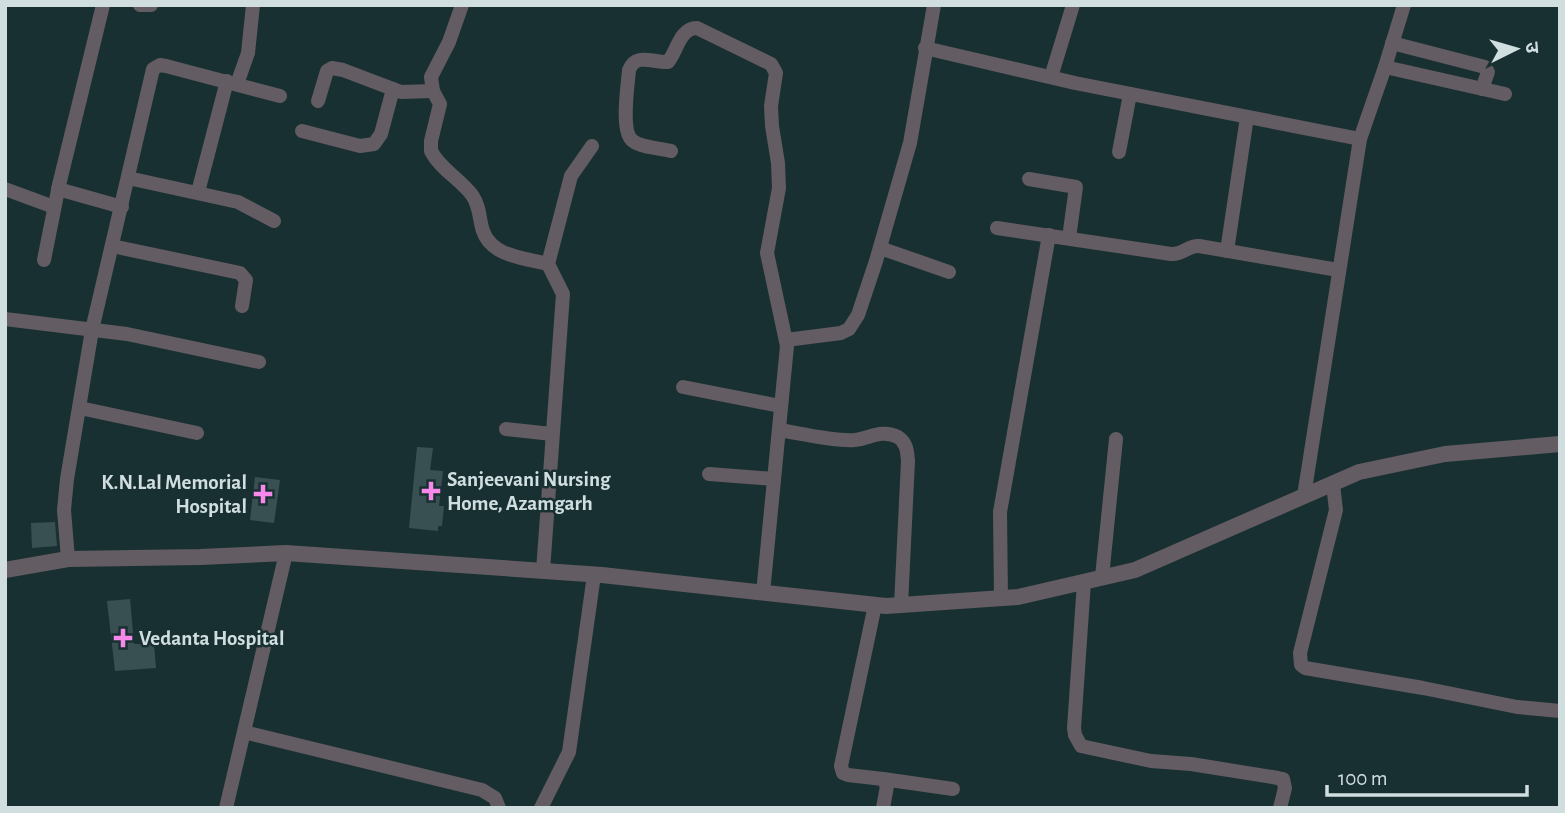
<svg xmlns="http://www.w3.org/2000/svg" width="1565" height="813" font-family="'Alegreya Sans','Noto Sans Devanagari',sans-serif">
<style>
.building{fill:#395053}
.lines{fill:none;stroke-linecap:round;stroke-linejoin:round}
.minor{stroke:#635c62;stroke-width:14}
.tertiary{stroke:#635c62;stroke-width:16}
.poi-dot{fill:#f888ea;stroke:#193033;stroke-width:2.5}
.labels{text-anchor:middle;dominant-baseline:central;stroke-width:5;stroke-linejoin:round;paint-order:stroke}
.poi-label{font-size:21px;font-weight:bold;fill:#d1dee0;stroke:#193033;text-anchor:start}
</style>
<rect width="100%" height="100%" fill="#193033"/>
<!-- building -->
<g class="building">
<path d="M417,447L433,448L430,470L443,471L439,506H444L442,526H438V531L409,528Z"/>
<path d="M255,477L280,480L274,523L250,520Z"/>
<path d="M55,522L57,546L32,548L31,523Z"/>
<path d="M130,599L134,644H154L156,668L115,671L107,601Z"/>
</g>
<g class="lines">
<!-- minor -->
<g class="minor">
<path d="M140,5H151"/>
<path d="M462,5L449,42L431,77L433,91L440,104L431,141V151C440,169 460,179 472,195C480,206 479,219 483,231C492,257 525,258 548,264"/>
<path d="M1392,43L1485,67L1488,72L1482,89"/>
<path d="M925,48L1075,83L1360,139"/>
<path d="M1385,67L1505,94"/>
<path d="M1051,77L1073,5"/>
<path d="M237,84L248,53L253,5"/>
<path d="M318,101L327,71L332,68L343,70L401,92L433,91"/>
<path d="M302,131L360,146L374,144L381,134L393,89"/>
<path d="M671,151C661,148 642,148 633,141C620,132 628,85 629,70C636,52 653,63 668,62C677,51 680,28 697,28L771,64L776,73L771,106L772,126L778,163L779,188L767,253L787,346L763,593"/>
<path d="M1119,152L1130,94"/>
<path d="M128,178L238,202L274,221"/>
<path d="M1029,179L1076,187L1069,238"/>
<path d="M5,189L54,207"/>
<path d="M58,189L122,207"/>
<path d="M198,192L227,81"/>
<path d="M997,228L1171,254C1183,255 1188,245 1199,246L1338,270"/>
<path d="M112,246L240,273L246,280L242,306"/>
<path d="M880,248L949,272"/>
<path d="M1227,251L1247,117"/>
<path d="M44,260L59,185L103,5"/>
<path d="M5,319L127,334L259,362"/>
<path d="M786,340L841,333L849,329L858,315L876,261L910,143L934,5"/>
<path d="M683,387L780,406"/>
<path d="M80,408L197,433"/>
<path d="M506,429L552,434"/>
<path d="M779,430C799,433 835,442 855,440C870,438 882,429 898,437C907,443 907,451 908,461L901,605"/>
<path d="M709,474L774,479"/>
<path d="M1333,484L1336,510L1300,653L1301,665L1305,668L1423,688L1517,707L1560,711"/>
<path d="M1304,496L1360,139L1385,67L1404,5"/>
<path d="M68,559L64,510L67,479L92,330L153,69L160,65L166,66L280,96"/>
<path d="M543,571L563,294L548,264L571,176L592,146"/>
<path d="M1102,577L1116,439"/>
<path d="M1084,582L1074,728L1075,735L1081,746L1151,761L1191,764L1278,778L1283,779L1285,788L1280,808"/>
<path d="M1001,598L1000,512L1049,235"/>
<path d="M875,605L841,766L843,773L848,775L883,779L887,786L883,808"/>
<path d="M244,732L482,790L495,798L499,808"/>
<path d="M883,779L953,789"/>
<path d="M226,808L286,553"/>
<path d="M541,808L569,752L594,575"/>
</g>
<!-- tertiary -->
<path class="tertiary" d="M5,570L68,559L200,557L286,553L602,575L886,606L1018,597L1135,570L1359,472L1445,454L1560,444"/>
</g>
<!-- markers -->
<g class="poi-dot">
<path d="M427.5 480.5h7v7h7v7h-7v7h-7v-7h-7v-7h7z"/>
<path d="M259.5 483.5h7v7h7v7h-7v7h-7v-7h-7v-7h7z"/>
<path d="M119.5 627.5h7v7h7v7h-7v7h-7v-7h-7v-7h7z"/>
</g>
<g class="labels">
<!-- poi labels -->
<g class="poi-label">
<text x="447" y="479">Sanjeevani Nursing<tspan x="447" dy="24">Home, Azamgarh</tspan></text>
<text x="247" y="482" text-anchor="end">K.N.Lal Memorial<tspan x="247" dy="24">Hospital</tspan></text>
<text x="139" y="638">Vedanta Hospital</text>
</g>
</g>
<!-- border -->
<rect width="1565" height="813" fill="none" stroke="#d1dee0" stroke-width="14"/>
<!-- north arrow -->
<g transform="translate(1516 49) rotate(85)" stroke="#193033" stroke-width="5" paint-order="stroke">
<path d="M0-5L12 26L0 18L-12 26Z" fill="#d1dee0"/>
<text y="-10" font-size="19" font-weight="bold" text-anchor="middle" fill="#d1dee0">उ</text>
</g>
<!-- scale -->
<path d="M1327 785v10h200v-10" fill="none" stroke="#d1dee0" stroke-width="3.5"/>
<text x="1338" y="785" font-size="21" fill="#d1dee0" stroke="#193033" stroke-width="5" paint-order="stroke">100 m</text>
</svg>
